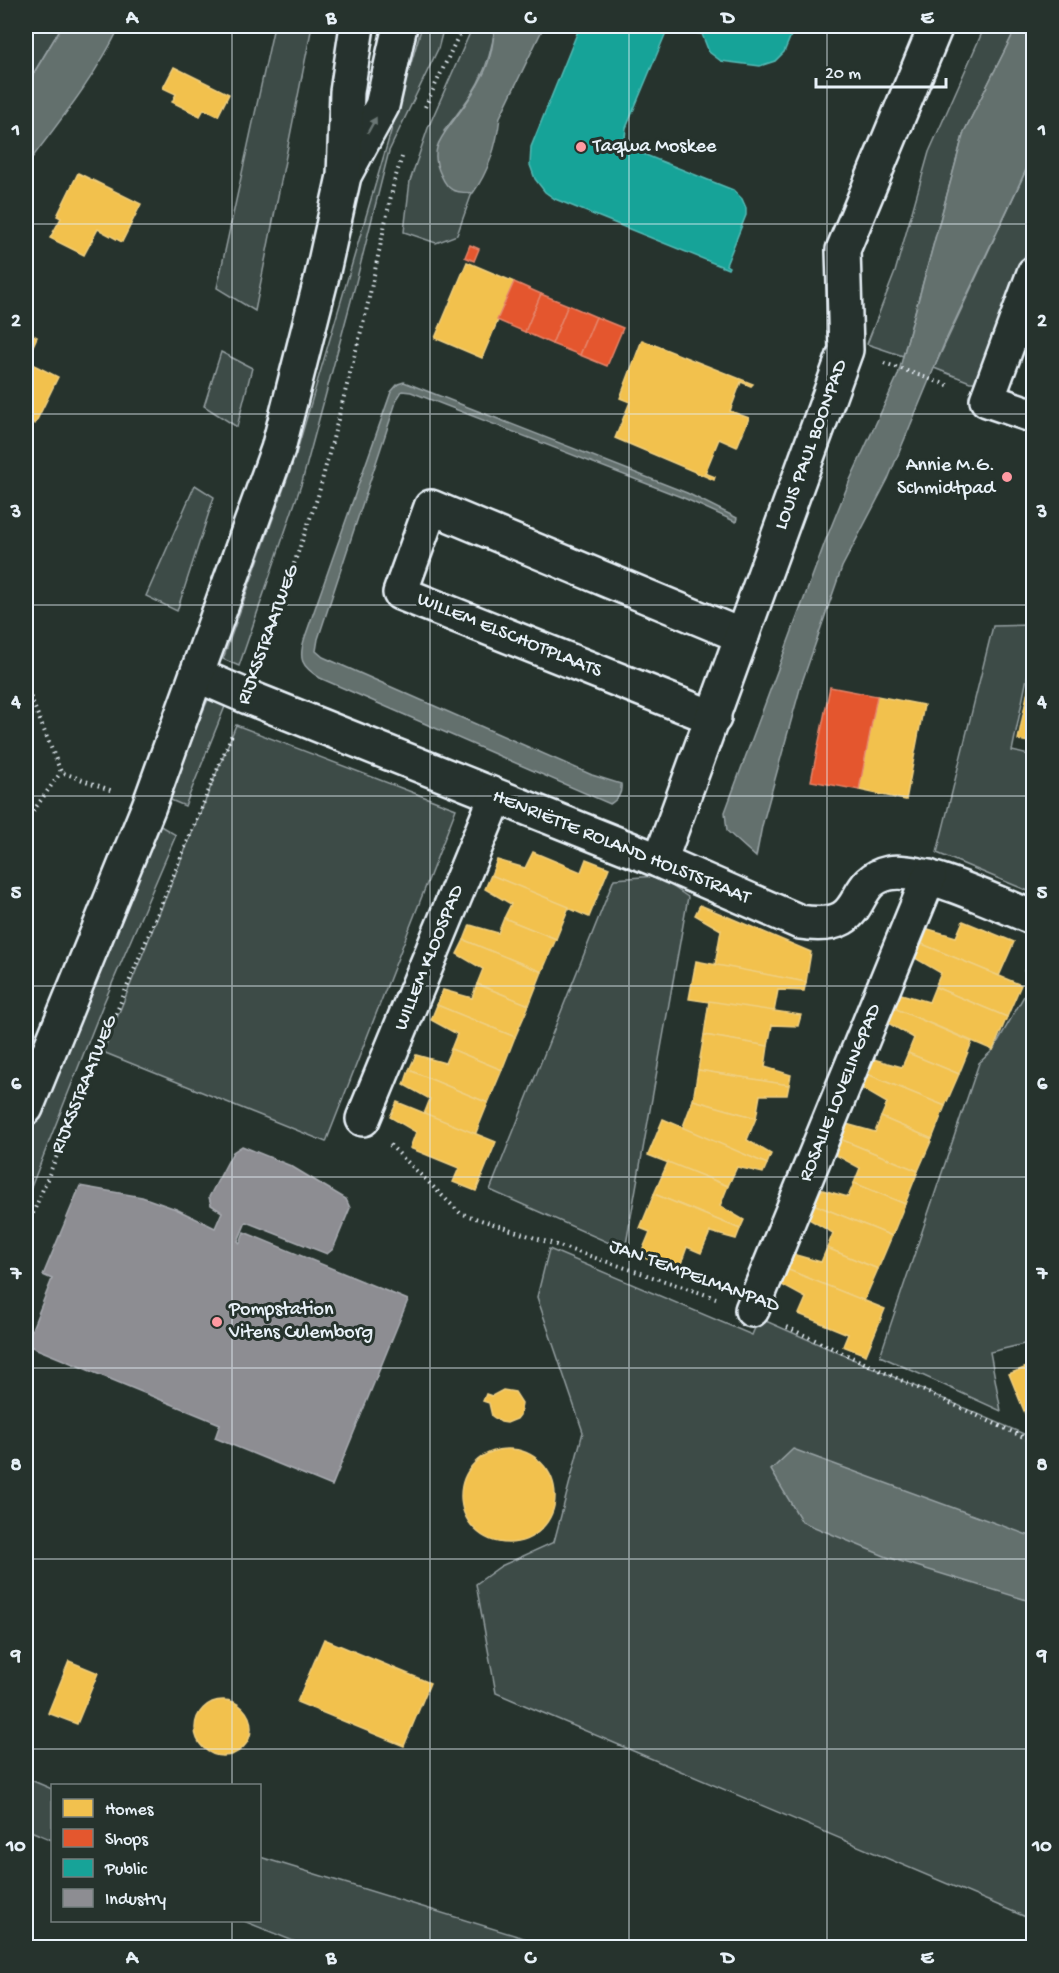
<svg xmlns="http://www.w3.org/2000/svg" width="1059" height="1973" font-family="'Gochi Hand',sans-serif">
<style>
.green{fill:#3e4b47;stroke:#939ea0;stroke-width:1.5}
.water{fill:#636f6d;stroke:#98a3a5;stroke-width:1.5}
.homes{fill:#f2c14e;stroke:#efcf81;stroke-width:1.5}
.shops{fill:#e4572e;stroke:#e5856b;stroke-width:1.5}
.public{fill:#17a398;stroke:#56bab5;stroke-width:1.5}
.industry{fill:#8d8d92;stroke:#a8abb1;stroke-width:1.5}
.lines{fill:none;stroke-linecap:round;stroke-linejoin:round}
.minor-casing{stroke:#e8f1f8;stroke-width:38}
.path{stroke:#e8f1f8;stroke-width:4;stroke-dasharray:1.5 4.5;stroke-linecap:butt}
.minor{stroke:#26332d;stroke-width:33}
.oneway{fill:#6a7674}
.grid{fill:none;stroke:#e8f1f8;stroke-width:1.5;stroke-opacity:0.55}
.poi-dot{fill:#ff9aa2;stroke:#26332d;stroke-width:2}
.labels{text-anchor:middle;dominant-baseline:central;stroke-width:6;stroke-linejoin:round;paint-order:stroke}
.poi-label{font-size:20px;fill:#e8f1f8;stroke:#26332d;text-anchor:start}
.street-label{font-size:20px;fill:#e8f1f8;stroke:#26332d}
.neatline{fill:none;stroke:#e8f1f8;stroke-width:2}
.grid-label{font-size:20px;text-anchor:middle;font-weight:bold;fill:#e8f1f8}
</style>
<rect width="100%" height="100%" fill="#26332d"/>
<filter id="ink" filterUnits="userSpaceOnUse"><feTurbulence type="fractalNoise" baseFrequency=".0167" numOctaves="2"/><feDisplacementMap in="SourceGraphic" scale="12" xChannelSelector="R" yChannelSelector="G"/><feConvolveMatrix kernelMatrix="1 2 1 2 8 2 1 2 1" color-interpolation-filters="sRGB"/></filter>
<g filter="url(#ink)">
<!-- green -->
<g class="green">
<path d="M26,26H62L26,86Z"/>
<path d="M274,26H312L255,311L217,288Z"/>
<path d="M422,26H444L438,49L389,151L355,286L302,482L239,666L223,659L296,454Z"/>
<path d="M473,26H495C490,72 472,96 444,131L472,193L457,235L436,243L404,232L410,181L428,128Z"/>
<path d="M985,26H1017L964,132L903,356L867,344L895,272L929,152Z"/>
<path d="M1033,155V235L976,382H970L934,368Z"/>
<path d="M221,352L252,368L237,427L204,406Z"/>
<path d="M195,485L214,497L177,611L146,596Z"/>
<path d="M1033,625V649L1012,751L1033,756V893L937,853L993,626Z"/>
<path d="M210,695L226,704L185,806L166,798Z"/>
<path d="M236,725L456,809L326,1142L103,1052Z"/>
<path d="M152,821L176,835L102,1007L26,1200V1140Z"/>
<path d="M657,876L688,897L625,1250L490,1190L614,879Z"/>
<path d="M1033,950V1342L990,1352L1001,1411L880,1356L979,1063L993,1050L1032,982L1024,971Z"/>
<path d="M549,1249L752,1335L759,1318L1033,1438V1920L496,1693L476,1584L501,1566L554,1542L583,1432L537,1297Z"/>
<path d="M26,1778L52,1789V1840L26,1829Z"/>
<path d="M260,1857L553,1947H308L244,1921L260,1920Z"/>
</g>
<!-- water -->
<g class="water">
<path d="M62,26H120C96,76 59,122 26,166V86Z"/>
<path d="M495,26H544L500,117C497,144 489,171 473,193C455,192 449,193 441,175C428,149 442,137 456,117C466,104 476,89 483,75C491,59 493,43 495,26Z"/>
<path d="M1017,26H1033V155L945,342L888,479L842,567L801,685L762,826L756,857L727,831L725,812L825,542L850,480L898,375L964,132Z"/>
<path d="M404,382L687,493L737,518L736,522L686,499L411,392L402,391L397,399L318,639L316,651L323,657L592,775L621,784C622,794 618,799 610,804L320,678C301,666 298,659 305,637L391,392L398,384Z"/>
<path d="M793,1449L1033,1537V1602L887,1557L802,1522L771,1470Z"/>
</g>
<!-- homes -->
<g class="homes">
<path d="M174,67L229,94L218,116L204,109L200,116L172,102L176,94L163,88Z"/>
<path d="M78,173L141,204L122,242L98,229L84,255L50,238L61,218L57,216Z"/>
<path d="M467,262L514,282L482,358L435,338Z"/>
<path d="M26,331L37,337L26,361Z"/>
<path d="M642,340L753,384L751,386L741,382L730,411L749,418L737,447L719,439L705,473L715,477L714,480L615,438L630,402L620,398Z"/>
<path d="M26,361L58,377L35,424L26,419Z"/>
<path d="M1033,665H1034V743L1018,740Z"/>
<path d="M877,696L924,705L906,800L859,790Z"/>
<path d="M533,852L581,872L586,859L609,868L589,917L491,875L497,860L525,868Z"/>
<path d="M491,875L569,907L556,939L504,918L511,904L485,889Z"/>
<path d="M700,905L811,952L806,982L715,965L721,930L695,915Z"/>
<path d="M504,918L556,939L542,972L464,940L470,925L498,933Z"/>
<path d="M963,921L1014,942L999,976L922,944L928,929L956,937Z"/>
<path d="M464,940L542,972L529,1005L477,984L483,969L457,954Z"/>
<path d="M922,944L1021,985L1007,1017L935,987L941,973L915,958Z"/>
<path d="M696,961L806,982L804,991L778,990L774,1012L689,999Z"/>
<path d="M477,984L529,1005L515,1037L437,1005L443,990L472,998Z"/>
<path d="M935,987L1007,1017L993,1050L894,1008L901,994L929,1002Z"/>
<path d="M709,1001L801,1015L798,1026L772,1025L768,1046L704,1035Z"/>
<path d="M437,1005L515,1037L502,1070L451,1049L457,1034L431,1020Z"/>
<path d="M894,1008L972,1042L959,1074L908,1053L914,1038L888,1023Z"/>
<path d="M704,1035L768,1046L765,1067L791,1075L789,1085L698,1070Z"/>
<path d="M451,1049L502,1070L488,1103L409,1070L416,1055L445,1063Z"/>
<path d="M908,1053L959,1074L945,1106L867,1074L873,1059L902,1067Z"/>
<path d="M409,1070L488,1103L475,1135L424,1114L430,1099L404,1085Z"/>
<path d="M698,1070L789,1085L787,1095H760L756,1118L693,1100Z"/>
<path d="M867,1074L945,1106L932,1139L881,1117L887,1103L861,1088Z"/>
<path d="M693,1100L756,1118L747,1140L771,1154L767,1164L682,1129Z"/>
<path d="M397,1102L496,1142L476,1191L453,1182L459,1168L410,1148L416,1132L390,1117Z"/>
<path d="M881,1117L932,1139L918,1171L840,1139L846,1124L875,1132Z"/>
<path d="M663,1119L767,1164L763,1173L737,1167L728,1186L648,1155Z"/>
<path d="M840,1139L918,1171L905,1204L854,1183L860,1168L834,1154Z"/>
<path d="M668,1162L728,1186L720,1206L744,1220L740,1229L654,1194Z"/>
<path d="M854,1183L905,1204L892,1236L813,1204L819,1189L848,1197Z"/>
<path d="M654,1194L740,1229L736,1239L710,1232L701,1253L687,1247L678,1272L640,1256L650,1232L640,1228Z"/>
<path d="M813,1204L892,1236L878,1269L827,1248L833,1233L807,1218Z"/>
<path d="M827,1248L878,1269L864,1301L786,1269L792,1254L821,1262Z"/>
<path d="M786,1269L885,1309L866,1355L843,1346L848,1334L799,1314L806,1298L780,1284Z"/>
<path d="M1034,1364V1421L1029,1423L1009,1374Z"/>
<path d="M503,1390L515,1392L522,1403L520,1415L517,1419L507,1423L501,1422L492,1416L489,1403L483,1401L486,1394L492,1396Z"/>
<circle cx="508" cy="1496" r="47"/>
<path d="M324,1639L430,1683L404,1746L297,1702Z"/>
<path d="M69,1661L98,1673L77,1724L48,1713Z"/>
<circle cx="223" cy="1728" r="28"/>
</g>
<!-- shops -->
<g class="shops">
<path d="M470,245L479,249L474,261L465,257Z"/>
<path d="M514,282L541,294L525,332L497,320Z"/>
<path d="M541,294L568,305L552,344L525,332Z"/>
<path d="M568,305L596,317L580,355L552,344Z"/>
<path d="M596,317L623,328L607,366L580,355Z"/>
<path d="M830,687L877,696L859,790L811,781Z"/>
</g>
<!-- public -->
<path class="public" d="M580,26H795L784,52L775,61L760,66L721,61L709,52L702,34L667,30L626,128L625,138L633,150L733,190L742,199L746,208V215L726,265L729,267L728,269L555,199L545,192L535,179L530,165L531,147Z"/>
<!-- industry -->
<path class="industry" d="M242,1146L291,1166L346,1199L350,1208L333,1249L327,1254L246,1222L238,1241L240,1243L244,1232L408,1300L332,1486L215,1438L220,1424L27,1345L26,1349V1344L52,1279L43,1275L80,1186L142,1197L176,1209L215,1228L222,1212L211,1205L209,1197L233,1152Z"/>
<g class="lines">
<!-- minor casing -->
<g class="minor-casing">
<g id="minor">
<path d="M346,172L382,106L400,26"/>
<path d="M1034,273L987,400L1034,416"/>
<path d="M197,675L248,697L660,861L800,922C872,933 845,882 889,873C921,866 1000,905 1034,918"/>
<path d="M714,718L400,593L431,507L742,636"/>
<path d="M660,861L846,350L843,250L936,26"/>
<path d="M26,1108L149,806L278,449L322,276L344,176L347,92L357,26"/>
<path d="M363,1119L496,797"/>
<path d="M752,1310L929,877"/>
</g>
</g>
<!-- path -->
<g class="path">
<path d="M425,107L463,26"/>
<path d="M884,363L950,386"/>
<path d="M260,660L318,496L366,312L394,182L402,157"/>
<path d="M26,686L61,772L113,791"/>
<path d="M26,821L61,772"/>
<path d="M390,1145L460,1213L716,1298"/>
<path d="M26,1230L233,732"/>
<path d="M787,1327L1034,1442"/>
</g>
<!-- minor -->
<use href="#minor" class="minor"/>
</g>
<!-- one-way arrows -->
<defs><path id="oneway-solid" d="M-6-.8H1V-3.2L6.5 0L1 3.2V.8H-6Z" transform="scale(1.5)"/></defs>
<use class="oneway" href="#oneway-solid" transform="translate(372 125) rotate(-61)"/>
</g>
<!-- grid -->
<path class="grid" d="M232,26V1786M430,26V1948M629,26V1948M827,26V1948M26,224H1034M26,414H1034M26,605H1034M26,796H1034M26,986H1034M26,1177H1034M26,1368H1034M26,1559H1034M26,1749H1034M232,1920V1948"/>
<!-- markers -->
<g class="poi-dot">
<circle cx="581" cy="147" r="6"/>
<circle cx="1007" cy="477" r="6"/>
<circle cx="217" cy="1322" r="6"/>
</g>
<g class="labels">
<!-- poi labels -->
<g class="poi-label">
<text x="593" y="147">Taqwa Moskee</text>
<text x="995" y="466" text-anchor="end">Annie M.G.<tspan x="995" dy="23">Schmidtpad</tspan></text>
<text x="229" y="1310">Pompstation<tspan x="229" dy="23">Vitens Culemborg</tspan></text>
</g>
<!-- street labels -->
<g class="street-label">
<text transform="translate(812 445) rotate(-70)">LOUIS PAUL BOONPAD</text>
<text transform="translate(269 635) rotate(-70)">RIJKSSTRAATWEG</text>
<text transform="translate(509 636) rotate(22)">WILLEM ELSCHOTPLAATS</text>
<text transform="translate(621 848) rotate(22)">HENRIËTTE ROLAND HOLSTSTRAAT</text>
<text transform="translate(430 958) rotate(-68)">WILLEM KLOOSPAD</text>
<text transform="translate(85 1085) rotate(-68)">RIJKSSTRAATWEG</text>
<text transform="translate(841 1093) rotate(-68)">ROSALIE LOVELINGPAD</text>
<text transform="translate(694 1277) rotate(20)">JAN TEMPELMANPAD</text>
</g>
</g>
<!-- margin -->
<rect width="1059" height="1973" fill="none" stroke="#26332d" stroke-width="66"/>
<!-- legend -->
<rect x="51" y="1784" width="210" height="138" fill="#26332d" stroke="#747f7e" stroke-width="1.5"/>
<rect x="63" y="1799" width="30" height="18" fill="#f2c14e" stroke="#747f7e" stroke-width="1.5"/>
<text x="105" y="1814" font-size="18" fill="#e8f1f8">Homes</text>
<rect x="63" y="1829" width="30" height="18" fill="#e4572e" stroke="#747f7e" stroke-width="1.5"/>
<text x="105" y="1844" font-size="18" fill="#e8f1f8">Shops</text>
<rect x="63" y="1859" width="30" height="18" fill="#17a398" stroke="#747f7e" stroke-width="1.5"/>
<text x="105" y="1874" font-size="18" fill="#e8f1f8">Public</text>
<rect x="63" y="1889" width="30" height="18" fill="#8d8d92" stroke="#747f7e" stroke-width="1.5"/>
<text x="105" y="1904" font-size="18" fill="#e8f1f8">Industry</text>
<!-- scale -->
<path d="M816 78v9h130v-9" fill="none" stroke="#e8f1f8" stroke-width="3"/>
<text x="825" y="78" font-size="18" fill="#e8f1f8" stroke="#26332d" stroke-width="4.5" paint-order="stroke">20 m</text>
<rect x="33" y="33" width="993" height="1907" class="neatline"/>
<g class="grid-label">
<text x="132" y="23">A</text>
<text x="331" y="23">B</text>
<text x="530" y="23">C</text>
<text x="728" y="23">D</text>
<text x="927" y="23">E</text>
<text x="16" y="135">1</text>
<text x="1042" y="135">1</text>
<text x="16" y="326">2</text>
<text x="1042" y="326">2</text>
<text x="16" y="517">3</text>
<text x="1042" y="517">3</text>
<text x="16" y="707">4</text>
<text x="1042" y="707">4</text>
<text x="16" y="898">5</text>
<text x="1042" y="898">5</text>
<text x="16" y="1089">6</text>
<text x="1042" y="1089">6</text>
<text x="16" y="1279">7</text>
<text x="1042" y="1279">7</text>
<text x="16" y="1470">8</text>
<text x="1042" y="1470">8</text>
<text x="16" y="1661">9</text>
<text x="1042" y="1661">9</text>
<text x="16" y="1851">10</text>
<text x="1042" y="1851">10</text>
<text x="132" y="1963">A</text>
<text x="331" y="1963">B</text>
<text x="530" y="1963">C</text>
<text x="728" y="1963">D</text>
<text x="927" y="1963">E</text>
</g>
</svg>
